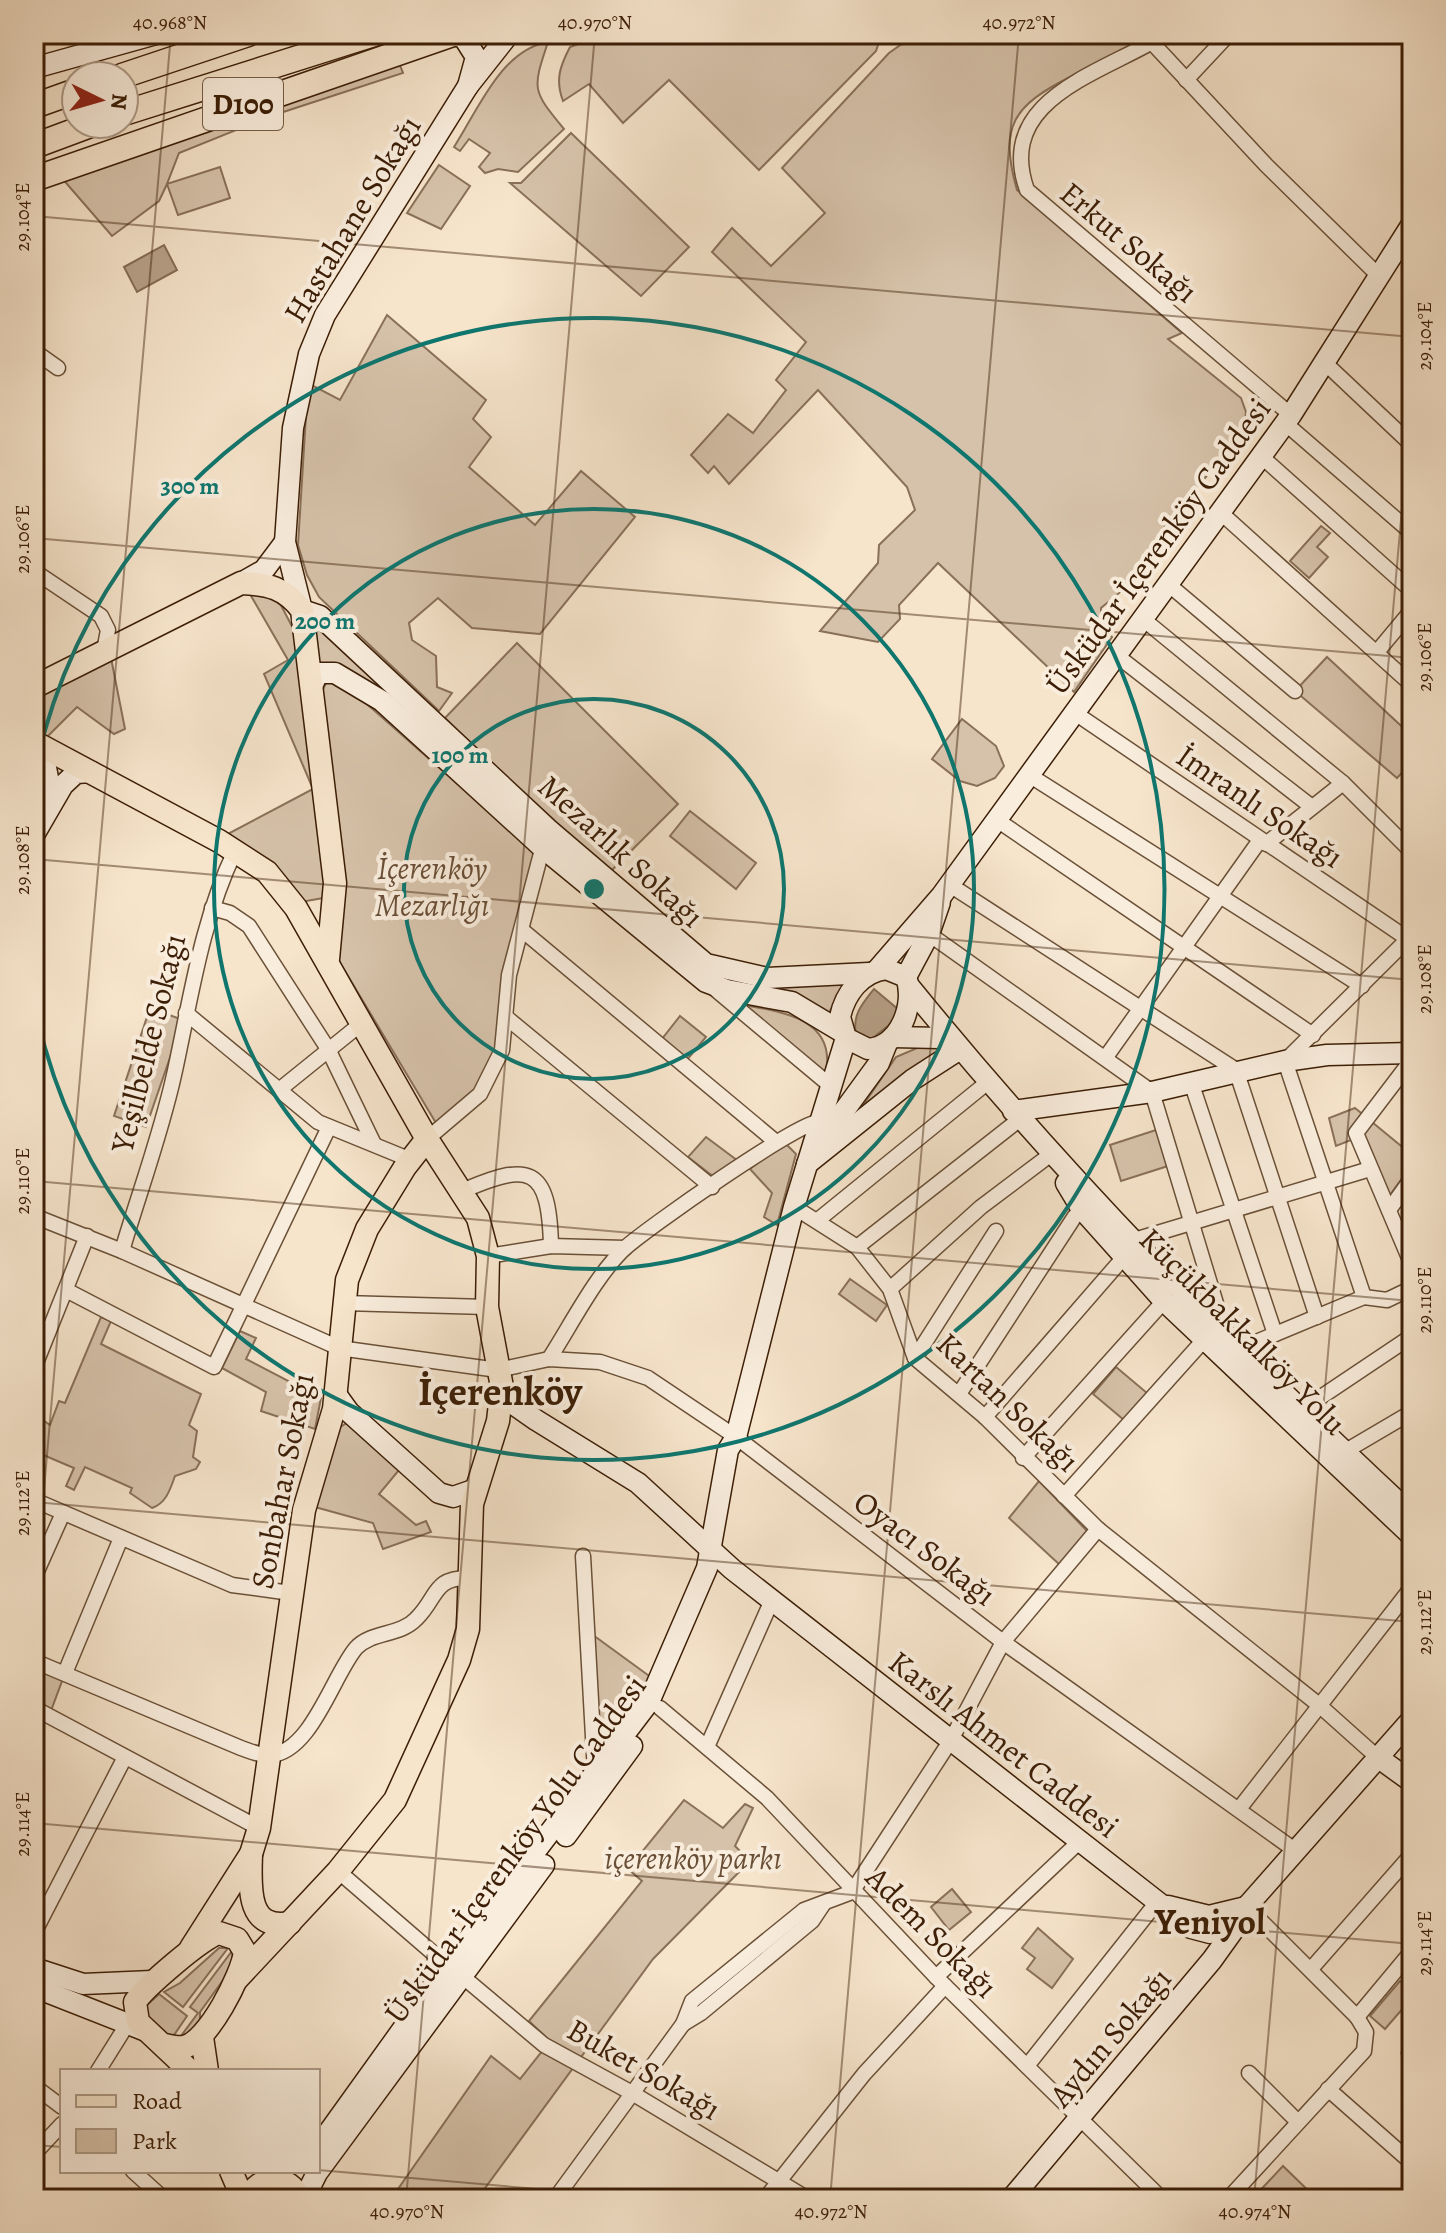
<svg xmlns="http://www.w3.org/2000/svg" width="1446" height="2233" font-family="Alegreya,serif">
<style>
.green{fill:#d6c2aa;stroke:#897058;stroke-width:2}
.water{fill:#b7a188;stroke:#866d54;stroke-width:2}
.lines{fill:none;stroke-linecap:round;stroke-linejoin:round}
.street-casing{stroke:#6a5037;stroke-width:17}
.secondary-casing{stroke:#3c1e06;stroke-width:23}
.primary-casing{stroke:#3c1e06;stroke-width:25}
.highway-casing{stroke:#3c1e06;stroke-width:27}
.street{stroke:#f9eddd;stroke-width:14}
.secondary{stroke:#f9eddd;stroke-width:20}
.primary{stroke:#f6e4cb;stroke-width:22}
.highway{stroke:#f6e4cb;stroke-width:24}
.ticks{fill:none;stroke:#3c1e06;stroke-width:2;stroke-opacity:0.45}
.ring{fill:none;stroke:#0f766e;stroke-width:4}
.labels{text-anchor:middle;dominant-baseline:central;stroke-width:8;stroke-linejoin:round;paint-order:stroke}
.shield{fill:#f9eddd;stroke:#755c46;stroke-width:2}
.shield-label{font-size:30px;font-weight:bold;fill:#3c1e06}
.street-label{font-size:32px;fill:#3c1e06;stroke:#f9eddd}
.park-label{font-size:32px;font-style:italic;fill:#6a4f37;stroke:#f9eddd}
.quarter-label{font-size:36px;font-weight:bold;fill:#3c1e06;stroke:#f9eddd}
.district-label{font-size:40px;font-weight:bold;fill:#3c1e06;stroke:#f9eddd}
.centre{fill:#0f766e;stroke:#f9eddd;stroke-width:4}
.ring-label{font-size:24px;text-anchor:middle;font-weight:bold;fill:#0f766e;stroke:#f9eddd;stroke-width:8;stroke-linejoin:round;paint-order:stroke}
.neatline{fill:none;stroke:#3c1e06;stroke-width:3}
.ticks-label{font-size:20px;text-anchor:middle;fill:#3c1e06}
</style>
<rect width="100%" height="100%" fill="#f6e4cb"/>
<filter id="stains"><feTurbulence type="fractalNoise" baseFrequency=".0025" numOctaves="4"/><feColorMatrix values="0 0 0 0 .2 0 0 0 0 .09 0 0 0 0 .02 0 0 0 .5 -.17"/></filter>
<radialGradient id="worn" r=".72"><stop offset=".6" stop-color="#630" stop-opacity="0"/><stop offset="1" stop-color="#630" stop-opacity=".3"/></radialGradient>
<!-- green -->
<g class="green">
<path d="M606,34H861L879,42L876,51L759,170L669,80L623,123L589,84L563,101C555,80 560,66 570,47Z"/>
<path d="M916,34H1135L1142,41C1118,53 1094,65 1070,77C1013,106 999,126 1017,190L1182,333L1168,339L1241,398L1246,412L1244,431L1161,531L1162,556L1138,592L1125,588L1101,608V622L1112,637L1074,692L938,563L899,605L900,619L878,642L820,631L878,563L879,545L915,510L907,487L818,390L729,484L714,466L708,473L691,455L728,414L753,433L786,390L776,380L806,342L712,252L732,228L771,266L825,213L782,168L889,53Z"/>
<path d="M548,42C532,90 532,90 564,129L518,172L498,169L485,173L479,167L490,153L469,139L460,151L454,147C478,110 501,50 548,42Z"/>
<path d="M397,58L403,73L271,116L179,153L167,184L220,167L230,198L178,215L167,184L159,201L112,236L60,176Z"/>
<path d="M571,133L689,247L641,296L510,183H521Z"/>
<path d="M439,165L470,186L441,229L407,213Z"/>
<path d="M387,315L486,400L473,419L491,437L469,467L535,525L581,471L635,517L540,634L472,628L438,598L409,623L412,640L436,656L437,687L452,693L439,711L319,597L307,575L298,545L308,383L340,400Z"/>
<path d="M1321,526L1330,533L1317,547L1328,557L1309,578L1290,561Z"/>
<path d="M247,589L274,592L295,632L330,881L323,898L301,902L224,836L313,789L264,674L288,660Z"/>
<path d="M312,623L320,626L438,735L318,665Z"/>
<path d="M517,643L678,804L606,876L445,718Z"/>
<path d="M1327,657L1412,736V762L1397,778L1295,691Z"/>
<path d="M111,658L125,729L114,734L77,707L47,737L34,728V699L38,694Z"/>
<path d="M334,681L343,683L535,852L500,1042L478,1090L436,1123L336,956L320,696L326,683Z"/>
<path d="M962,719L996,746L1004,766L995,778L977,786L960,781L932,759Z"/>
<path d="M690,811L756,863L736,889L670,836Z"/>
<path d="M846,979L827,1017L731,985L732,980L754,984Z"/>
<path d="M744,1005C785,1012 839,1020 825,1077Z"/>
<path d="M150,1008L183,1020L146,1127L114,1116Z"/>
<path d="M680,1016L706,1037L686,1061L662,1039Z"/>
<path d="M924,1045L947,1050L853,1120L896,1057Z"/>
<path d="M1355,1108L1412,1155V1164L1388,1198L1361,1136L1336,1146L1329,1118Z"/>
<path d="M1159,1129L1171,1165L1121,1181L1110,1145Z"/>
<path d="M706,1137L738,1161L714,1177L688,1157Z"/>
<path d="M787,1145L796,1154L777,1225L764,1217L772,1193L750,1169L779,1146Z"/>
<path d="M850,1279L887,1305L876,1321L839,1294Z"/>
<path d="M101,1317L111,1321L101,1344L201,1394L189,1425L197,1431L193,1457L200,1462L196,1469L175,1476C170,1490 166,1503 152,1508L130,1493L132,1488L85,1467L74,1490L66,1486L74,1468L34,1451V1414L50,1425L59,1401L65,1403Z"/>
<path d="M240,1331L256,1338L246,1359L321,1398L315,1429L261,1411L266,1392L222,1368Z"/>
<path d="M1116,1367L1147,1393L1124,1420L1093,1394Z"/>
<path d="M345,1424H352L399,1470L379,1494L416,1525L426,1521L431,1532L383,1549L373,1523L315,1507L339,1428Z"/>
<path d="M1039,1481L1087,1531L1060,1565L1009,1518Z"/>
<path d="M582,1627L652,1678L643,1698L589,1771Z"/>
<path d="M34,1661L65,1673L49,1716L34,1708Z"/>
<path d="M684,1800L723,1828L745,1804L753,1808L735,1846L750,1861L653,1959L477,2199H391L491,2056L520,2079L550,2041L529,2021L642,1881L628,1869Z"/>
<path d="M952,1889L971,1912L949,1930L931,1907Z"/>
<path d="M1038,1928L1073,1959L1052,1988L1027,1969L1035,1958L1022,1948Z"/>
<path d="M219,1948H228L183,2007L164,1992L180,1983Z"/>
<path d="M232,1951L234,1965L200,2012V2026L178,2040L198,2013L190,2007Z"/>
<path d="M1400,1981L1412,1991V1998L1385,2029L1370,2016Z"/>
<path d="M159,1994L187,2016L172,2038L146,2020V2006Z"/>
<path d="M1283,2166L1317,2199H1252Z"/>
</g>
<!-- water -->
<g class="water">
<path d="M164,245L177,270L137,292L124,267Z"/>
<path d="M874,989L899,1010L889,1025L869,1041L856,1035C852,1015 862,1004 874,989Z"/>
</g>
<g class="lines">
<!-- street casing -->
<g class="street-casing">
<g id="street">
<path d="M1144,34L1266,165L1379,276"/>
<path d="M1152,42C1092,76 996,103 1027,190L1291,415"/>
<path d="M1186,80L1229,34"/>
<path d="M34,351L58,368"/>
<path d="M1324,362L1412,445"/>
<path d="M1285,423L1412,533"/>
<path d="M1261,456L1412,591"/>
<path d="M1220,512L1412,685"/>
<path d="M34,571L101,616L108,630L104,651"/>
<path d="M1168,584L1295,691"/>
<path d="M1143,619L1343,783L1412,852"/>
<path d="M1377,652L1412,610"/>
<path d="M1116,655L1312,807"/>
<path d="M1075,713L1408,939L1412,946"/>
<path d="M1029,775L1362,986"/>
<path d="M997,820L1313,1035"/>
<path d="M1266,844L1343,783"/>
<path d="M950,885L1236,1070L1317,1317"/>
<path d="M212,908L230,913L249,926L328,1049L373,1142"/>
<path d="M522,930L776,1142"/>
<path d="M929,934L1152,1092L1218,1310"/>
<path d="M716,990L832,1087"/>
<path d="M186,1013L318,1122L411,1160"/>
<path d="M507,1018L712,1187"/>
<path d="M1407,1053V1066L1356,1133L1412,1265"/>
<path d="M1106,1057L1260,840"/>
<path d="M1191,1082L1275,1334"/>
<path d="M279,1090L362,1023"/>
<path d="M427,1139L480,1094L502,1050L509,975L544,842"/>
<path d="M460,1192C530,1161 549,1166 551,1246"/>
<path d="M794,1207L857,1247L890,1289L915,1358L985,1417L1098,1529L1319,1705L1376,1756"/>
<path d="M1389,1210L1412,1178"/>
<path d="M34,1216L122,1251L339,1348L498,1370L549,1359L600,1362L648,1378L736,1437L1003,1642L1296,1851"/>
<path d="M818,1220L988,1082"/>
<path d="M1131,1241L1370,1169"/>
<path d="M857,1247L1020,1119"/>
<path d="M122,1251C139,1193 161,1134 174,1075C191,998 201,922 235,851"/>
<path d="M488,1256L551,1246L625,1248"/>
<path d="M890,1289L981,1207L1050,1155"/>
<path d="M66,1290L214,1367L329,1127"/>
<path d="M1364,1297L1285,1061L1412,935"/>
<path d="M343,1303L487,1307"/>
<path d="M1237,1350L1364,1297L1387,1300L1412,1288"/>
<path d="M915,1358L996,1231"/>
<path d="M549,1359C571,1325 596,1275 625,1248C647,1228 797,1123 818,1122"/>
<path d="M34,1368L87,1236"/>
<path d="M959,1394L1075,1216"/>
<path d="M1300,1411L1412,1336"/>
<path d="M985,1417L1124,1257"/>
<path d="M1344,1452L1412,1412"/>
<path d="M1023,1458L1164,1301"/>
<path d="M1064,1496L1203,1341"/>
<path d="M34,1500L232,1585L291,1593"/>
<path d="M583,1556L595,1773"/>
<path d="M34,1578L63,1513"/>
<path d="M34,1661L241,1748C250,1751 260,1756 270,1755C311,1753 333,1675 356,1648C372,1631 400,1636 416,1619C438,1598 432,1577 470,1578"/>
<path d="M65,1673L121,1538"/>
<path d="M34,1708L259,1828"/>
<path d="M660,1708L767,1798L936,1977L1162,2199"/>
<path d="M707,1747L772,1600"/>
<path d="M1239,1809L1412,1587"/>
<path d="M338,1871L448,1966"/>
<path d="M1247,1907L1357,2017L1412,1951"/>
<path d="M34,1933L125,1757"/>
<path d="M1311,1969L1412,1854"/>
<path d="M462,1976L544,2045L632,2093L808,2199"/>
<path d="M936,1977L1080,1841"/>
<path d="M683,2024L701,2013L812,1921L824,1903"/>
<path d="M1409,2053L1412,2049"/>
<path d="M1027,2066L1157,1902"/>
<path d="M98,2071L128,2023"/>
<path d="M1249,2073L1298,2122"/>
<path d="M34,2086L62,2107"/>
<path d="M1328,2089L1412,2163"/>
<path d="M34,2154L62,2124"/>
<path d="M133,2171L164,2199"/>
<path d="M555,2199L683,2024L692,2001L804,1910L852,1892L951,1740L1003,1642L1098,1529"/>
<path d="M765,2199L864,2074L945,1986"/>
<path d="M1228,2199L1364,2051L1366,2032L1357,2017"/>
</g>
</g>
<!-- secondary casing -->
<g class="secondary-casing">
<g id="secondary">
<path d="M452,34L464,38L476,57L468,86L509,34"/>
<path d="M34,68L156,34"/>
<path d="M468,86L325,315L309,354L293,428L285,542L302,610L320,616L548,829L706,964L767,978L869,973"/>
<path d="M241,583L264,570L285,542"/>
<path d="M312,686L318,673H335L382,701L543,848L706,982L727,990L792,1002L842,1032"/>
<path d="M37,808L48,778L42,747"/>
<path d="M34,835L63,785L76,773L92,772"/>
<path d="M886,969L906,977C916,1004 900,1047 868,1049L846,1038L840,1017C845,994 861,972 886,969Z"/>
<path d="M877,970L942,895L1291,415L1412,224"/>
<path d="M906,977L929,934L940,902"/>
<path d="M909,986C1065,1178 1231,1347 1412,1515"/>
<path d="M893,1037L940,1038L957,1047"/>
<path d="M1013,1111L1152,1092L1285,1061L1327,1055L1412,1053"/>
<path d="M822,1141L879,1063L887,1043"/>
<path d="M807,1164L912,1080L960,1049"/>
<path d="M1066,1183L1081,1208L1164,1301L1412,1536"/>
<path d="M502,1387L516,1406L536,1420L638,1483L732,1569L1191,1928L1210,1933L1233,1922L1412,1719"/>
<path d="M336,1394L349,1412L439,1493L453,1497L476,1489"/>
<path d="M1376,1756L1412,1782"/>
<path d="M566,1836L632,1746"/>
<path d="M1168,1906L1209,1916L1246,1907"/>
<path d="M34,1968L83,1984L152,1981"/>
<path d="M34,1987L146,2031"/>
<path d="M318,2147L448,1966L649,1702L707,1568L728,1450L736,1437L794,1207L846,1038"/>
<path d="M304,2199L317,2173L544,1865"/>
<path d="M1011,2199L1212,1960L1240,1921"/>
</g>
</g>
<!-- primary casing -->
<g class="primary-casing">
<g id="primary">
<path d="M34,687L241,583C269,584 285,588 302,610L335,883L328,959"/>
<path d="M34,742L219,841L267,872L296,908L427,1139L478,1218L488,1256L487,1307L502,1387L498,1421L472,1504L468,1629L459,1660L395,1800L338,1871L237,1979"/>
<path d="M251,1854C250,1886 246,1931 290,1923"/>
<path d="M191,1948L251,1854L259,1828L304,1510L334,1409L347,1280L367,1229L405,1167L427,1139"/>
<path d="M202,2037L207,2071"/>
<path d="M165,2045C170,2046 178,2048 184,2047C208,2042 242,1975 245,1952L237,1939L219,1933C204,1936 144,1988 135,2002L138,2022L190,2071"/>
<path d="M231,2171L243,2199"/>
<path d="M248,2199C259,2174 289,2173 300,2199"/>
</g>
</g>
<!-- highway casing -->
<g class="highway-casing">
<g id="highway">
<path d="M122,76L248,34"/>
<path d="M34,106L76,91"/>
<path d="M124,113L374,34"/>
<path d="M34,146L93,124"/>
<path d="M34,179L453,34"/>
</g>
</g>
<!-- street -->
<use href="#street" class="street"/>
<!-- secondary -->
<use href="#secondary" class="secondary"/>
<!-- primary -->
<use href="#primary" class="primary"/>
<!-- highway -->
<use href="#highway" class="highway"/>
</g>
<!-- ticks -->
<path class="ticks" d="M34,216L1412,337M34,538L1412,658M34,859L1412,980M34,1181L1412,1301M34,1502L1412,1622M34,1604L171,34M34,1823L1412,1944M34,2145L62,2147M318,2170L654,2199M406,2199L595,34M830,2199L1019,34M1254,2199L1412,394"/>
<!-- distance rings -->
<g class="ring">
<circle cx="594" cy="889" r="190"/>
<circle cx="594" cy="889" r="380"/>
<path d="M34 775A571 571 0 1 1 34 1003"/>
</g>
<g class="labels">
<!-- shield labels -->
<rect class="shield" x="203" y="78" width="80" height="52" rx="6"/>
<g class="shield-label">
<text x="243" y="104">D100</text>
</g>
<!-- street labels -->
<g class="street-label">
<text transform="translate(352 219) rotate(-59)">Hastahane Sokağı</text>
<text transform="translate(1129 242) rotate(40)">Erkut Sokağı</text>
<text transform="translate(1158 546) rotate(-54)">Üsküdar İçerenköy Caddesi</text>
<text transform="translate(1260 806) rotate(34)">İmranlı Sokağı</text>
<text transform="translate(621 851) rotate(42)">Mezarlık Sokağı</text>
<text transform="translate(148 1043) rotate(-76)">Yeşilbelde Sokağı</text>
<text transform="translate(1243 1331) rotate(45)">Küçükbakkalköy Yolu</text>
<text transform="translate(1008 1402) rotate(44)">Kartan Sokağı</text>
<text transform="translate(282 1481) rotate(-79)">Sonbahar Sokağı</text>
<text transform="translate(925 1548) rotate(37)">Oyacı Sokağı</text>
<text transform="translate(1004 1744) rotate(38)">Karslı Ahmet Caddesi</text>
<text transform="translate(515 1849) rotate(-54)">Üsküdar İçerenköy Yolu Caddesi</text>
<text transform="translate(932 1932) rotate(45)">Adem Sokağı</text>
<text transform="translate(1110 2037) rotate(-50)">Aydın Sokağı</text>
<text transform="translate(644 2069) rotate(30)">Buket Sokağı</text>
</g>
<!-- park labels -->
<g class="park-label">
<text x="432" y="868">İçerenköy<tspan x="432" dy="37">Mezarlığı</tspan></text>
<text x="693" y="1858">içerenköy parkı</text>
</g>
<!-- quarter labels -->
<g class="quarter-label">
<text x="1210" y="1921">Yeniyol</text>
</g>
<!-- district labels -->
<g class="district-label">
<text x="500" y="1391">İçerenköy</text>
</g>
</g>
<circle cx="594" cy="889" r="12" class="centre"/>
<g class="ring-label">
<text x="190" y="494">300 m</text>
<text x="325" y="629">200 m</text>
<text x="460" y="763">100 m</text>
</g>
<!-- margin -->
<rect width="1446" height="2233" fill="none" stroke="#f6e4cb" stroke-width="88"/>
<!-- legend -->
<rect x="60" y="2069" width="260" height="104" fill="#f9eddd" stroke="#ad9a87" stroke-width="2"/>
<rect x="76" y="2095" width="40" height="12" fill="#f6e4cb" stroke="#ad9a87" stroke-width="2"/>
<text x="132" y="2109" font-size="24" fill="#3c1e06">Road</text>
<rect x="76" y="2129" width="40" height="24" fill="#d6c2aa" stroke="#ad9a87" stroke-width="2"/>
<text x="132" y="2149" font-size="24" fill="#3c1e06">Park</text>
<!-- north arrow -->
<g transform="translate(100 100) rotate(95)"><circle r="38" fill="#f9eddd" stroke="#ad9a87" stroke-width="2"/>
<path d="M0-6L14 30L0 20L-14 30Z" fill="#8f2418"/>
<text y="-12" font-size="22" font-weight="bold" text-anchor="middle" fill="#3c1e06">N</text>
</g>
<rect x="44" y="44" width="1358" height="2145" class="neatline"/>
<g class="ticks-label">
<text x="170" y="29">40.968°N</text>
<text x="595" y="29">40.970°N</text>
<text x="1019" y="29">40.972°N</text>
<text transform="translate(22 217) rotate(-90)" y="7">29.104°E</text>
<text transform="translate(1424 336) rotate(-90)" y="7">29.104°E</text>
<text transform="translate(22 539) rotate(-90)" y="7">29.106°E</text>
<text transform="translate(1424 657) rotate(-90)" y="7">29.106°E</text>
<text transform="translate(22 860) rotate(-90)" y="7">29.108°E</text>
<text transform="translate(1424 979) rotate(-90)" y="7">29.108°E</text>
<text transform="translate(22 1181) rotate(-90)" y="7">29.110°E</text>
<text transform="translate(1424 1300) rotate(-90)" y="7">29.110°E</text>
<text transform="translate(22 1503) rotate(-90)" y="7">29.112°E</text>
<text transform="translate(1424 1622) rotate(-90)" y="7">29.112°E</text>
<text transform="translate(22 1824) rotate(-90)" y="7">29.114°E</text>
<text transform="translate(1424 1943) rotate(-90)" y="7">29.114°E</text>
<text x="407" y="2218">40.970°N</text>
<text x="831" y="2218">40.972°N</text>
<text x="1255" y="2218">40.974°N</text>
</g>
<rect width="100%" height="100%" filter="url(#stains)"/>
<rect width="100%" height="100%" fill="url(#worn)"/>
</svg>
